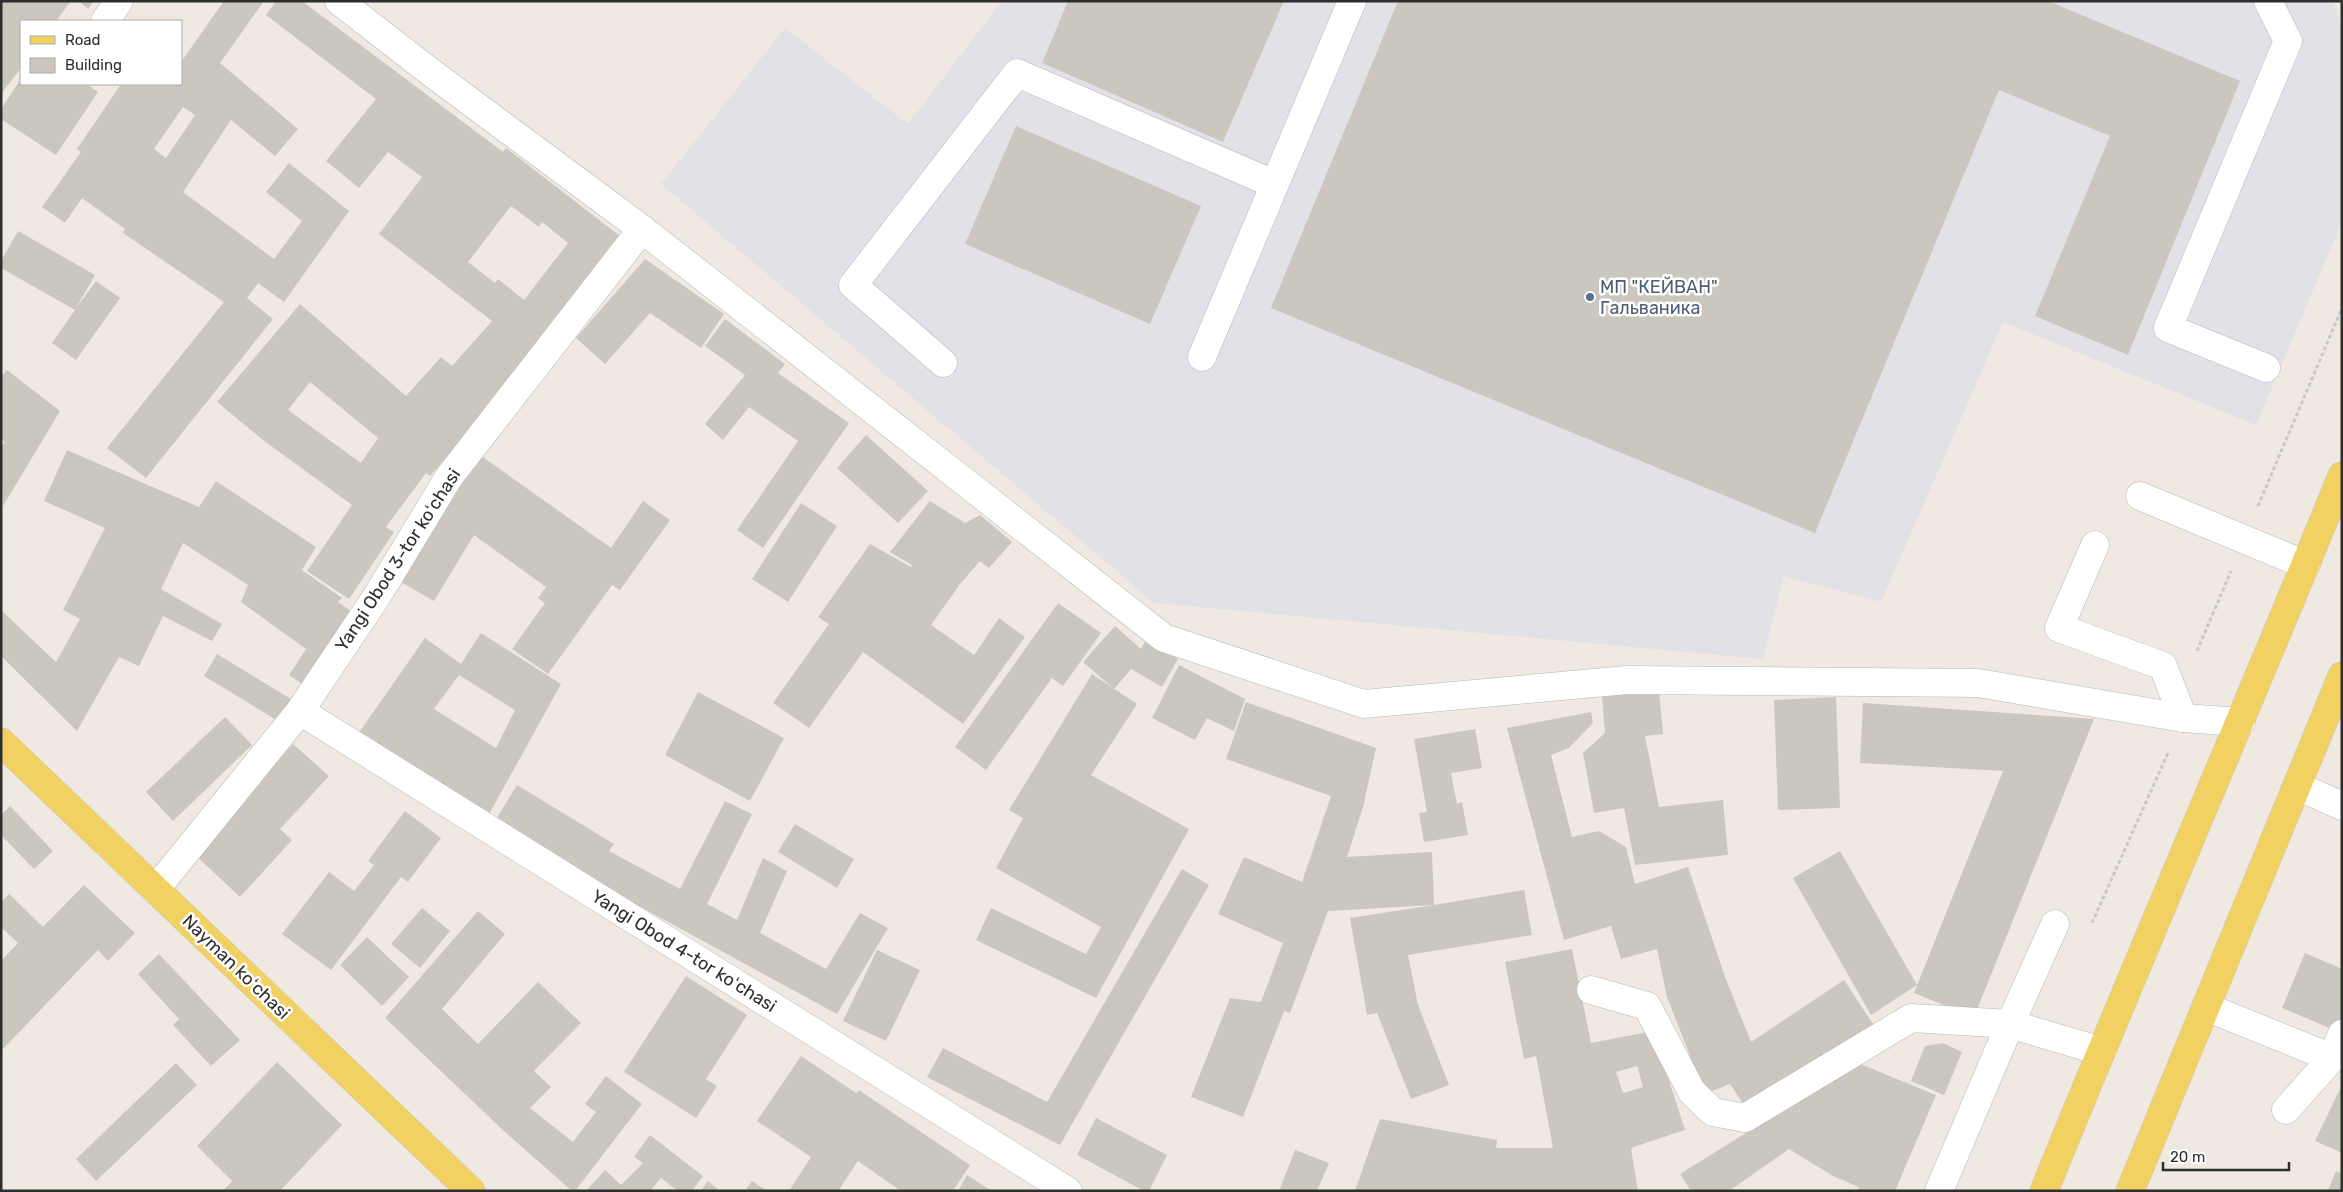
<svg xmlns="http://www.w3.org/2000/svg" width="2343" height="1192" font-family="Rubik,sans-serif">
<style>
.industrial{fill:#e3e1e8}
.building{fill:#cbc7bf;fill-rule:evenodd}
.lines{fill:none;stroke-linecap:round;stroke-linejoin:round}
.minor-casing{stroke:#b4b7c1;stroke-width:29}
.major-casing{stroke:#c9c9c9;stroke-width:29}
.path{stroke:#c9c9c9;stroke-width:3;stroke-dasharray:4 2.5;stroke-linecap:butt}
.minor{stroke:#fff;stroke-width:28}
.major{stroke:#f2d163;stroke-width:28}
.service-dot{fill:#5c6f8a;stroke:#fff;stroke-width:2}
.labels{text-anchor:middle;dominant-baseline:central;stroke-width:5;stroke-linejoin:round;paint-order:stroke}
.service-label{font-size:18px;fill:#4e5e75;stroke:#fff;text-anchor:start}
.street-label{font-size:18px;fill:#2e2e2e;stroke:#fff}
</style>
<rect width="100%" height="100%" fill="#efe9e1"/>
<!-- industrial -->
<path class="industrial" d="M1002,1H2331L2342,25V222L2256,425L2003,322L1881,602L1784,576L1763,659L1154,603L661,184L785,28L908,124Z"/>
<!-- building -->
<g class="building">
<path d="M1,1H71L56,21H21V68L1,94Z"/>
<path d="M79,1H94L88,9Z"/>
<path d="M224,1H264L220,63L298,129L275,156L231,120L183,192L274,259L302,221L266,192L289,163L349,211L284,302L258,283L247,298L273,319L146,478L107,448L224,302L123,233L125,229L82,198L65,223L42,207L81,152L77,149L121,84H181V62ZM183,107L195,115L166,158L154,149Z"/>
<path d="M276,1H302L503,152L506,148L625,240L536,355L430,476L426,473L386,527L394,532L349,599L307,571L352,505L263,440L217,402L300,304L406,396L441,357L452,366L492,321L379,234L422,177L388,152L359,188L326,161L376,99L266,15ZM511,206L539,227L542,222L568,243L524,300L498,279L495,283L468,262ZM310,382L378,438L361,463L288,410Z"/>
<path d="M1068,1H1284L1223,142L1042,63Z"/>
<path d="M1398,1H2048L2240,81L2128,355L2035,316L2110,136L1999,90L1815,533L1271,308Z"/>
<path d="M21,79V84H86L98,92L56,155L1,119V109Z"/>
<path d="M1016,126L1201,206L1150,324L965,244Z"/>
<path d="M18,231L95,275L76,308L96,281L120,298L76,360L52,343L75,310L1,268V261Z"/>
<path d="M645,259L724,314L701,348L650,313L605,364L576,338Z"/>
<path d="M725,319L785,364L778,373L849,423L763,548L737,530L798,441L749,407L723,440L705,424L745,375L705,346Z"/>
<path d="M7,370L60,411L3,506L1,447L5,442L1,439V377Z"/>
<path d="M866,435L928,491L898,523L837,468Z"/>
<path d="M67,450L199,507L216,481L316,547L302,570L342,598L338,602L357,615L308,688L289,675L306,649L241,602L248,585L183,543L161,589L222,624L212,641L163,616L139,666L119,657L77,731L1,656V610L56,662L80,619L63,610L105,528L44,501Z"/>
<path d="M480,455L611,548L643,501L670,520L620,590L612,585L548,674L512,649L545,603L538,598L546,587L474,535L434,601L399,581L463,475Z"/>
<path d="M930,501L965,523L980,515L1012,542L989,568L980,561L960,584L931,625L974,655L999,618L1025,637L963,724L863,652L809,728L773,703L829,624L818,617L870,544L911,567L912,565L890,552Z"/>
<path d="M801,503L837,526L788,602L752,579Z"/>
<path d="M1058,603L1101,633L1063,686L1052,678L986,770L955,747Z"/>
<path d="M1115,626L1141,649L1146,640L1178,659L1162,687L1131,669L1114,689L1083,662Z"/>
<path d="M481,633L561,684L488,816L358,734L425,638L461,664ZM459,675L515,710L496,748L434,709Z"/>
<path d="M217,654L291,699L278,721L204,676Z"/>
<path d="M1179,665L1245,699L1234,731L1207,718L1195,740L1152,718Z"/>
<path d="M1092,674L1137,704L1091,775L1189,829L1096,998L976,940L991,908L1086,954L1101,927L996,868L1023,818L1009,810Z"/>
<path d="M1659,691L1663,734L1645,736L1659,807L1723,800L1728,855L1635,865L1624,808L1594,813L1583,753L1605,733L1602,696Z"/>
<path d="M698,692L784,738L750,801L665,755Z"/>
<path d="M1836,697L1840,808L1778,810L1774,700Z"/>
<path d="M1246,702L1376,748L1363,807L1347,857L1432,852L1434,905L1524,890L1532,935L1408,955L1418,1005L1449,1085L1411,1099L1377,1013L1367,1015L1350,918L1434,905L1328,911L1290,1013L1284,1011L1243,1117L1191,1097L1230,998L1261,1002L1283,943L1218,914L1244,857L1302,882L1331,796L1226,759Z"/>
<path d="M1863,703L2094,719L1974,1017L1914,993L2003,771L1860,763Z"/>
<path d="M1591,712L1593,723L1569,748L1551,755L1572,837L1599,831L1626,847L1635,884L1688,867L1725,977L1751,1042L1844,980L1875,1027L1748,1111L1730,1084L1705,1094L1667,997L1657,949L1621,959L1611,926L1564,940L1507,728Z"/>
<path d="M225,717L252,745L173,821L146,792Z"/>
<path d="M1475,729L1482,768L1451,773L1457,804L1462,802L1468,835L1424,842L1419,813L1427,812L1414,739Z"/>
<path d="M293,744L329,776L280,829L292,840L240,897L193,853Z"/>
<path d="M517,785L614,844L609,851L680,889L725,801L752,814L707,904L737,920L763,858L787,871L760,933L826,969L860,913L888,928L837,1014L492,826Z"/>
<path d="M10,806L53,851L34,869L1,835V815Z"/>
<path d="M405,811L441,838L408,882L401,877L331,970L282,934L329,872L354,891L374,865L368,861Z"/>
<path d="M795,824L854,859L837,888L778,852Z"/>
<path d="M1840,851L1917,985L1871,1015L1793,878Z"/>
<path d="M1182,869L1209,885L1060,1145L927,1077L943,1048L1047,1102Z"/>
<path d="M84,885L135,933L108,961L98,950L1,1051V961L18,943L1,927V902L9,894L43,927Z"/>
<path d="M422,908L450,931L420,968L391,944Z"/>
<path d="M478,911L505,934L442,1009L478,1044L538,982L581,1023L534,1071L551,1087L530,1108L573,1142L596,1112L585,1104L606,1076L642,1104L575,1191H572L506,1133L385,1018Z"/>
<path d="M367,937L409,977L382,1006L340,965Z"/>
<path d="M1572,949L1591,1043L1653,1031L1685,1130L1631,1148L1638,1191H1355L1380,1119L1497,1140L1496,1148H1553L1536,1056L1524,1059L1505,962ZM1637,1066L1643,1087L1623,1093L1616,1072Z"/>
<path d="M877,950L920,970L886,1041L843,1021Z"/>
<path d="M2305,953L2342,969V1026L2339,1032L2282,1008Z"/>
<path d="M159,954L240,1040L211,1066L173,1025L179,1019L138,974Z"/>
<path d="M686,976L747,1015L706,1079L717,1086L696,1118L624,1072Z"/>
<path d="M1943,1043L1962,1052L1944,1095L1911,1081L1925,1046Z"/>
<path d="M801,1056L856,1093L859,1090L970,1165L953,1191H901L858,1161L838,1191H789L811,1157L757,1121Z"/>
<path d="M277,1062L342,1125L280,1191H223L232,1181L197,1146Z"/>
<path d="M176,1063L197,1085L96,1181L76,1159Z"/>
<path d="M1858,1063L1936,1095L1895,1191H1857L1859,1187L1833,1176L1789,1149L1729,1191H1691L1680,1174Z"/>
<path d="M2342,1085V1153L2315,1141Z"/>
<path d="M1096,1118L1167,1155L1149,1191H1144L1077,1155Z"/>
<path d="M650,1135L703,1176L692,1191H678L661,1178L650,1191H586L605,1170L621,1185L643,1163L634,1157Z"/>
<path d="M1295,1150L1329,1163L1317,1191H1279Z"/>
<path d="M2336,1171L2342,1174V1191H2328Z"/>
<path d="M967,1175L992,1191H958Z"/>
<path d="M708,1181L720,1191H701Z"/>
<path d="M752,1181L767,1191H745Z"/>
</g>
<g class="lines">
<!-- minor casing -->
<g class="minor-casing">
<g id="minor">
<path d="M339,1L433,74L642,229L1164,638L1364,704L1627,680L1978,683L2183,718L2241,722"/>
<path d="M105,21L119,1"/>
<path d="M1202,357L1352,1"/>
<path d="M943,363L853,285L1017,73L1274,184"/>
<path d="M2266,368L2168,328L2288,41L2268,1"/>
<path d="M2140,496L2306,565"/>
<path d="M2095,545L2059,628L2163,666L2183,718"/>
<path d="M300,711L1068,1191"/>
<path d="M2297,786L2342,806"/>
<path d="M155,890L300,711L377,596L449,477L642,229"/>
<path d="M1591,990L1647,1006L1692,1092L1713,1112L1745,1118L1911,1018L2010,1024L2101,1051"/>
<path d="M2206,1007L2332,1058"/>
<path d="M2286,1110L2332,1058L2342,1034"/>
<path d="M1939,1191L2010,1024L2055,924"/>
</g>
</g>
<!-- major casing -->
<g class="major-casing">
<g id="major">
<path d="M1,742L471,1191"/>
<path d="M2044,1191C2141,952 2244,715 2342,476"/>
<path d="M2130,1191L2342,676"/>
</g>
</g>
<!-- path -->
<g class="path">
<path d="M2258,506L2342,308"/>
<path d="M2197,651L2231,571"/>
<path d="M2092,923L2168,753"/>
</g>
<!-- minor -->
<use href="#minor" class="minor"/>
<!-- major -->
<use href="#major" class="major"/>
</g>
<!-- markers -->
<circle class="service-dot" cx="1590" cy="297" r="5"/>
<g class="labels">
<!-- service labels -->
<g class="service-label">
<text x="1600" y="287">МП "КЕЙВАН"<tspan x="1600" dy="21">Гальваника</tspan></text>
</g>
<!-- street labels -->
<g class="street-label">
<text transform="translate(398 560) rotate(-57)">Yangi Obod 3-tor koʻchasi</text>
<text transform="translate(684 951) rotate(32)">Yangi Obod 4-tor koʻchasi</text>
<text transform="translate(236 967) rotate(44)">Nayman koʻchasi</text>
</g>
</g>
<!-- border -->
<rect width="2343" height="1192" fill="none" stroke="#2e2e2e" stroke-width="5"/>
<!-- legend -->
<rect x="20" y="20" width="162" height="65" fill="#ffffff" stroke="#ababab"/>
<rect x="30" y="36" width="25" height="8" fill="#f2d163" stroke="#ababab"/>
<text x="65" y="45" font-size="15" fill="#2e2e2e">Road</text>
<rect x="30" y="58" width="25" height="15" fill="#cbc7bf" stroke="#ababab"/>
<text x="65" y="70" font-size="15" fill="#2e2e2e">Building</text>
<!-- scale -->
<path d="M2163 1162v8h126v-8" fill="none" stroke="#2e2e2e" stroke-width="2.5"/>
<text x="2170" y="1162" font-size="15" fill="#2e2e2e" stroke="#ffffff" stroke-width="4" paint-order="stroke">20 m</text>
</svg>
